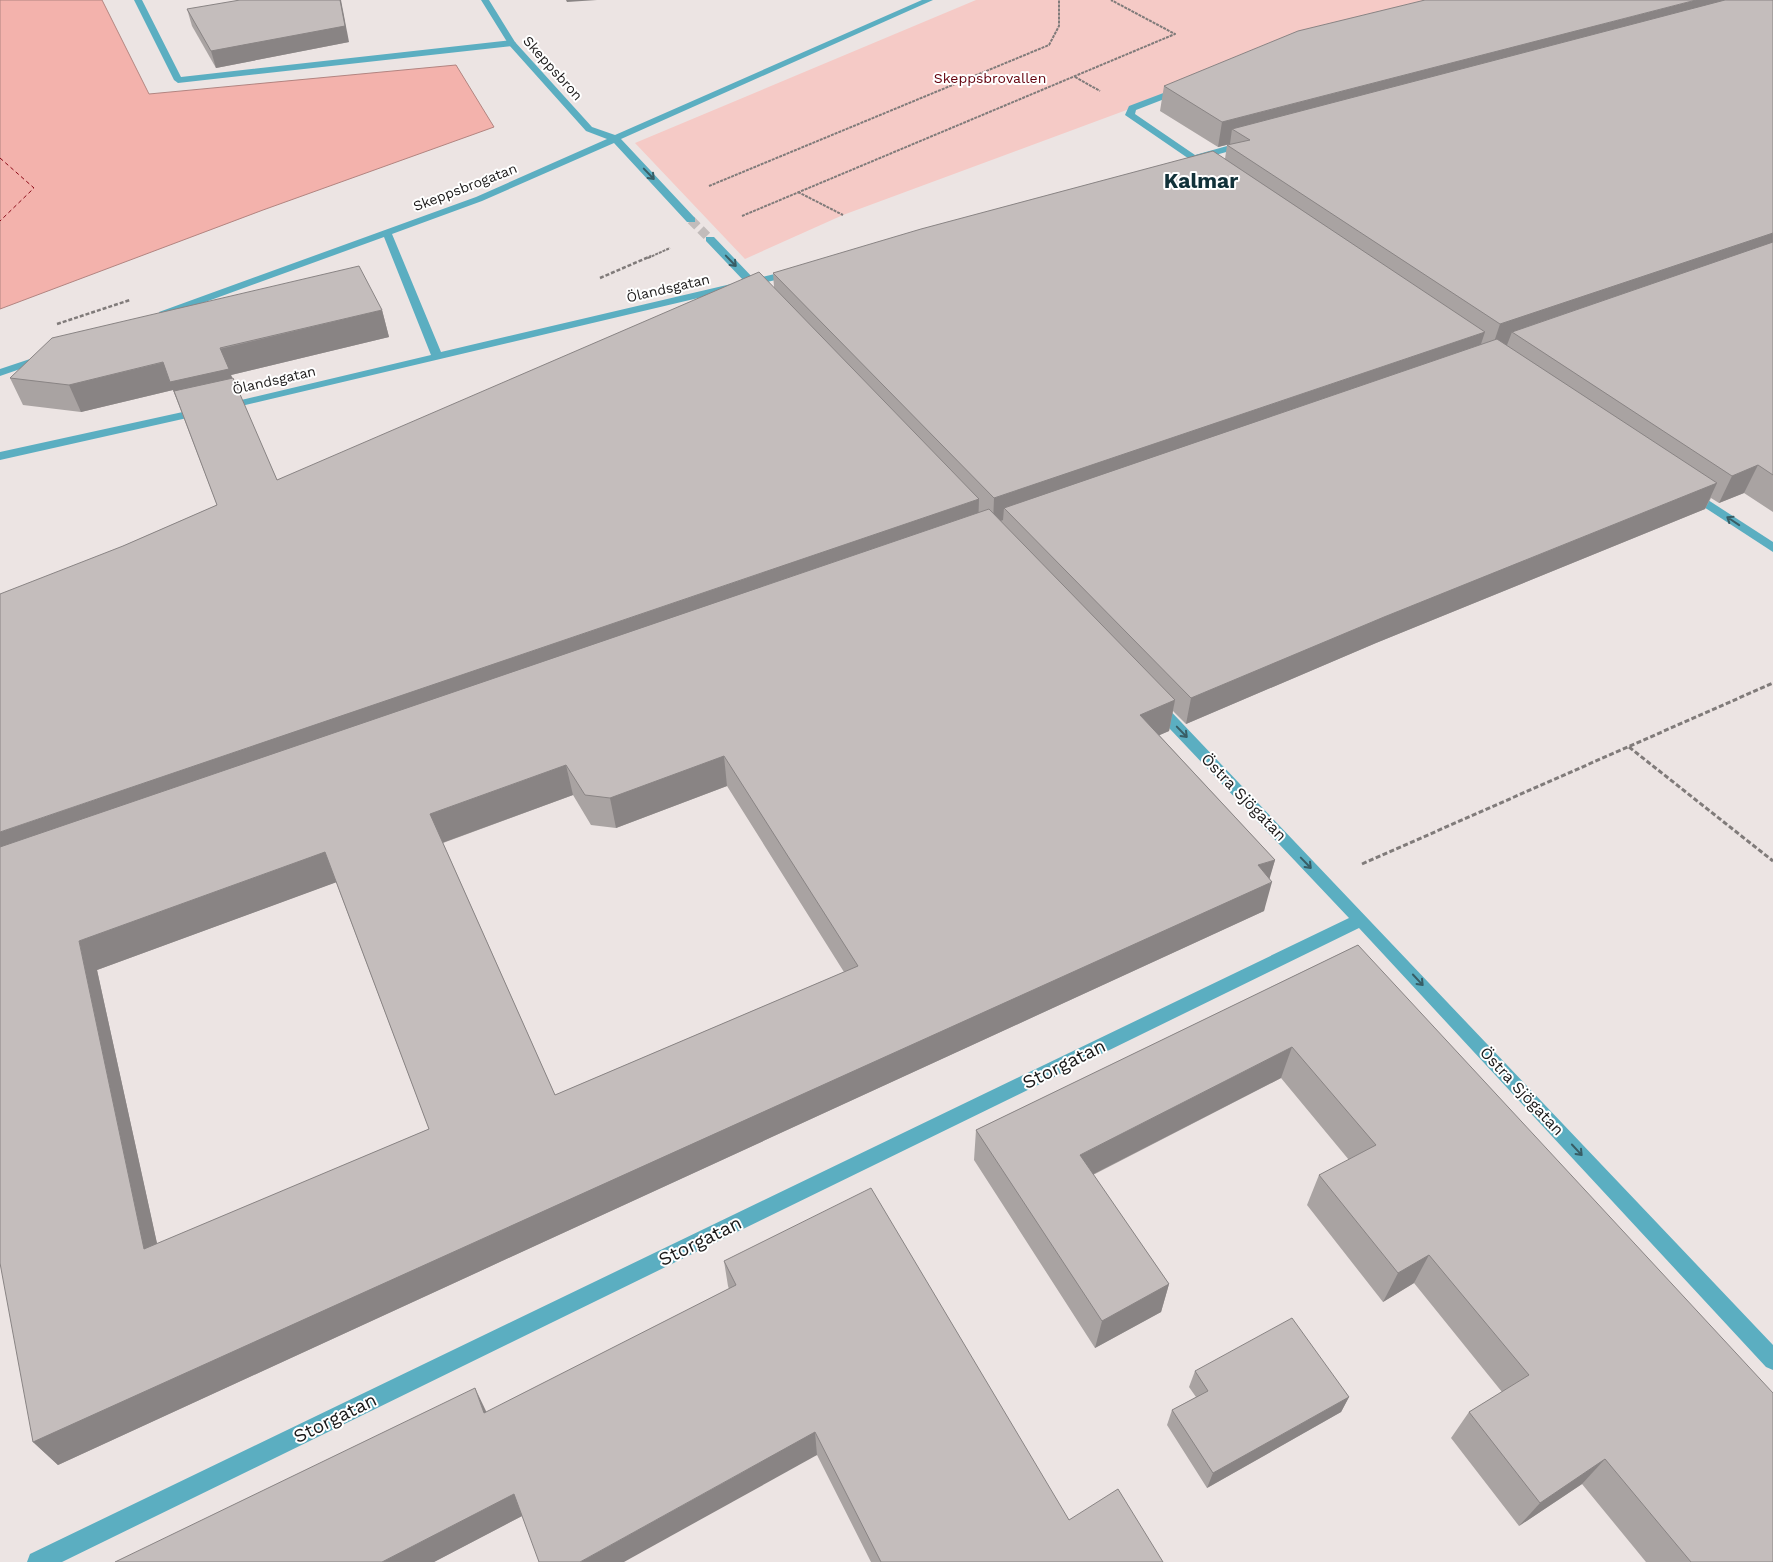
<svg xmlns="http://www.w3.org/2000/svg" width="1773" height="1562" font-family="'Work Sans',sans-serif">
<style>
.green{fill:#f5cac6}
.water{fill:#f3b2ac;stroke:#b28480}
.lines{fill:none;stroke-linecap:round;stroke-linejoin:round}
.ferry{stroke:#8c0a17;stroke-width:1;stroke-dasharray:4 3;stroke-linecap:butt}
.street-tunnel{stroke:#c2bcbb;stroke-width:9;stroke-dasharray:9 4.5;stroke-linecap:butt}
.path-far2{stroke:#807b7a;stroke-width:2;stroke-dasharray:3 1;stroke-linecap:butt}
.path-far1{stroke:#807b7a;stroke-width:2.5;stroke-dasharray:4 2;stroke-linecap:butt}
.path{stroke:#807b7a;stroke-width:3;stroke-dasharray:5 2.5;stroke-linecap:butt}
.lane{fill:#5baec1;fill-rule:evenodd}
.street{fill:#5baec1;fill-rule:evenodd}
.wall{fill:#a9a3a2;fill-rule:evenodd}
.shaded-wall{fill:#898484}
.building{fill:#c4bdbc;stroke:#898484;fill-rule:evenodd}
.oneway{stroke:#385d65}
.labels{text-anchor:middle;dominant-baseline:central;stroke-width:4;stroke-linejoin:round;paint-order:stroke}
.far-street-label{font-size:14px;fill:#1c1a1a;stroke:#fff}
.far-park-label{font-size:14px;fill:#63010c;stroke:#fff}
.street-label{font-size:16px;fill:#1c1a1a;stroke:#fff}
.near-street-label{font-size:19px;fill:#1c1a1a;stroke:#fff}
.far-town-label{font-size:21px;font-weight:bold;fill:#113139;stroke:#fff}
</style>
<rect width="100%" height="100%" fill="#ece4e3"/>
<!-- green -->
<path class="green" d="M976,0H1470L1132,108L843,215L745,259L635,143Z"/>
<!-- water -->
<path class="water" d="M0,0H102L149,94L456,65L494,127L263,210L0,309Z"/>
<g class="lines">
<!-- ferry -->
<path class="ferry" d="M0,158L34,188L0,221"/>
<!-- street-tunnel -->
<path class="street-tunnel" d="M691,220L710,239"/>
<!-- path-far2 -->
<g class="path-far2">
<path d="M1075,77L1100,91"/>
<path d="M709,186L1049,45L1059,26V0"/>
<path d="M798,192L843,215"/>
<path d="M742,216L1175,34L1111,0"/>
<path d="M648,258L670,248"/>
</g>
<!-- path-far1 -->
<g class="path-far1">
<path d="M600,278L651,256"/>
<path d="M57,324L130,300"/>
</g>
<!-- path -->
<g class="path">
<path d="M1629,747L1773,861"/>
<path d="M1362,864L1773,683"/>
</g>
<!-- lane -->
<path class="lane" d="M134,0H142L181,77L512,40L516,43L512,46L178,83L174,80Z"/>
<!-- street -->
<g class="street">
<path d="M481,0H489L515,42L592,127L615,135L922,0H933L621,139L695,218V222H687L614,143L482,201L392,234L441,352L744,281L706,241V237H714L754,279L792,270L797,273L796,275L759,284L762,288L757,291L749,286L224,410L220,409V405L431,355L384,237L167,316H159V312L476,197L607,139L586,131L509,45Z"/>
<path d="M1182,86L1185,87V91L1136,110L1135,114L1195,155L1245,141L1250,144L1248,146L1201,159L1206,163L1198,165L1125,115L1129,106Z"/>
<path d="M42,355L48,358L46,360L0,376V369Z"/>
<path d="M201,408L207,412L205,414L0,460V452Z"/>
<path d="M1691,489L1773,542V552L1687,496L1685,493Z"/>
<path d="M1157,701L1162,702L1773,1345V1370L1766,1367L1359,928L62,1562H27L30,1554L1349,918L1152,710L1150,706L1152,702Z"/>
</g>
</g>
<!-- wall -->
<g class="wall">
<path d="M1773,0V512L1744,493L1719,503L1711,498L1705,509L1376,643L1186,724L1173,711L1169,731L1159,735L1275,860L1269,878L1264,911L58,1465L33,1442L123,546L217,505L173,390L81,412L23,405L10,378L382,310L389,337L231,375L277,480L774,287L773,273L1225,159L1227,145H1230V144L1218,147L1160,111L1164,86ZM727,786L844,972L555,1095L443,843L573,795L591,825L616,828ZM336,882L429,1129L157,1244L97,970Z"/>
<path d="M187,9L349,42L216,68L192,26Z"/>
<path d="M1358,945L1773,1562H1646L1582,1484L1519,1526L1451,1438L1469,1412L1502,1392L1414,1283L1383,1302L1307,1205L1319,1175L1349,1160L1281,1078L1093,1175L1169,1284L1161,1312L1095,1348L974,1160L976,1130Z"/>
<path d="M724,1261L1069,1520L1163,1562H871L817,1455L522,1516L434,1562H115L487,1412L729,1289L728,1286Z"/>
<path d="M1195,1371L1349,1397L1341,1412L1207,1488L1167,1425L1172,1410L1196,1397L1189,1387Z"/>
</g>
<!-- shaded-wall -->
<g class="shaded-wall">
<path d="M340,0H341L349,42L216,68L211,51Z"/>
<path d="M566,0H597L567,2Z"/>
<path d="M1696,0H1773L1232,129L1230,144L1218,147L1222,122Z"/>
<path d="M1773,233V255L1512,332L1507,345L1491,351L1500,324Z"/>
<path d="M382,310L389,337L231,375L239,396L181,409L173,390L81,412L69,385Z"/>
<path d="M1485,332L1477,356L1004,508L1003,520L993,524L994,498Z"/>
<path d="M1758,465L1744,493L1719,503L1732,476Z"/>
<path d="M1717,483L1705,509L1376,643L1186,724L1191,698L1384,617Z"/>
<path d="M979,499L978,529L0,869V832Z"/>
<path d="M1175,700L1169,731L1135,746L1140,715Z"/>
<path d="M724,756L727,786L616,828L610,798Z"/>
<path d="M566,765L573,795L439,844L430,814Z"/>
<path d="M325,852L337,882L97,970L164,1275L144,1249L79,941Z"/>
<path d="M1275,860L1268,884L1272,882L1264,911L58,1465L33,1442L1258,865Z"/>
<path d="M1292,1047L1281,1078L1074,1184L1080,1155Z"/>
<path d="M1429,1255L1414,1283L1383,1302L1398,1273Z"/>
<path d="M1169,1284L1161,1312L1095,1348L1102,1321Z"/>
<path d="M475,1388L486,1411L495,1436L484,1413Z"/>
<path d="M1349,1397L1341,1412L1207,1488L1213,1473Z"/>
<path d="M815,1432L817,1455L624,1562H580Z"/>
<path d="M1605,1459L1582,1484L1519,1526L1540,1503Z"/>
<path d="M514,1494L524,1515L434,1562H382Z"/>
</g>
<!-- building -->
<g class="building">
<path d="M240,0H340L345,26L211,51L187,9Z"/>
<path d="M1425,0H1696L1222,122L1164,86L1298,31Z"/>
<path d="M1725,0H1773V233L1500,324L1227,145L1250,140L1232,129Z"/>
<path d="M1213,151L1485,332L994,498L773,273L921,229Z"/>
<path d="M1773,242V475L1758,465L1732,476L1512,332Z"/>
<path d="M359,266L382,310L220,348L229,369L170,382L163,362L69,385L10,378L52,338Z"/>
<path d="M759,272L979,499L0,832V594L123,546L217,505L174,391L233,378L277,480Z"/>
<path d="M1497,339L1717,483L1384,617L1191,698L1004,508Z"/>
<path d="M989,509L1175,700L1140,715L1275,860L1258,865L1272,882L33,1442L0,1263V847ZM724,756L858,966L555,1095L430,814L566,765L585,795L610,798ZM325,852L429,1129L144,1249L79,941Z"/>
<path d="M1358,945L1773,1393V1562H1691L1605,1459L1540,1503L1469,1412L1529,1375L1429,1255L1398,1273L1319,1175L1376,1145L1292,1047L1080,1155L1169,1284L1102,1321L976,1130Z"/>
<path d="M871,1188L1069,1520L1118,1489L1163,1562H881L815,1432L580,1562H539L514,1494L382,1562H115L475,1388L484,1413L736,1285L724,1261Z"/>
<path d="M1292,1318L1349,1397L1213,1473L1172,1410L1208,1391L1195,1371Z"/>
</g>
<!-- one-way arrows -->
<defs><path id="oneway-shaft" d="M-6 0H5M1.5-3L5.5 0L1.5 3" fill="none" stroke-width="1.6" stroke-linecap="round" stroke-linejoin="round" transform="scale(1.25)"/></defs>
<g class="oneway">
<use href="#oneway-shaft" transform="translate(649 174) rotate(46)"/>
<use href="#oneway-shaft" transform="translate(731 261) rotate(46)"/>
<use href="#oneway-shaft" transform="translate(1733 521) rotate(-146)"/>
<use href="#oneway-shaft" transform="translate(1182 732) rotate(46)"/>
<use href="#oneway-shaft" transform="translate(1306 863) rotate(46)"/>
<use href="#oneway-shaft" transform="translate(1418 980) rotate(47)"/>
<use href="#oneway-shaft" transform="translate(1577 1150) rotate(47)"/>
</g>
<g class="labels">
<!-- far-street labels -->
<g class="far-street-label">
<text transform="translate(553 68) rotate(48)">Skeppsbron</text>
<text transform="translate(465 187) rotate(-21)">Skeppsbrogatan</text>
<text transform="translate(668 288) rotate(-13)">Ölandsgatan</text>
<text transform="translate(274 380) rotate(-13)">Ölandsgatan</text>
</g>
<!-- far-park labels -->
<g class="far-park-label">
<text x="990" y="78">Skeppsbrovallen</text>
</g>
<!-- street labels -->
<g class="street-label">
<text transform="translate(1244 797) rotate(46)">Östra Sjögatan</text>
<text transform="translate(1522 1091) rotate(47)">Östra Sjögatan</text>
</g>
<!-- near-street labels -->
<g class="near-street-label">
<text transform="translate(1064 1064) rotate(-26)">Storgatan</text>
<text transform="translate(700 1241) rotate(-26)">Storgatan</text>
<text transform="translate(335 1418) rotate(-26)">Storgatan</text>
</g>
<!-- far-town labels -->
<g class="far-town-label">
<text x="1201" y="180">Kalmar</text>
</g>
</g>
</svg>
